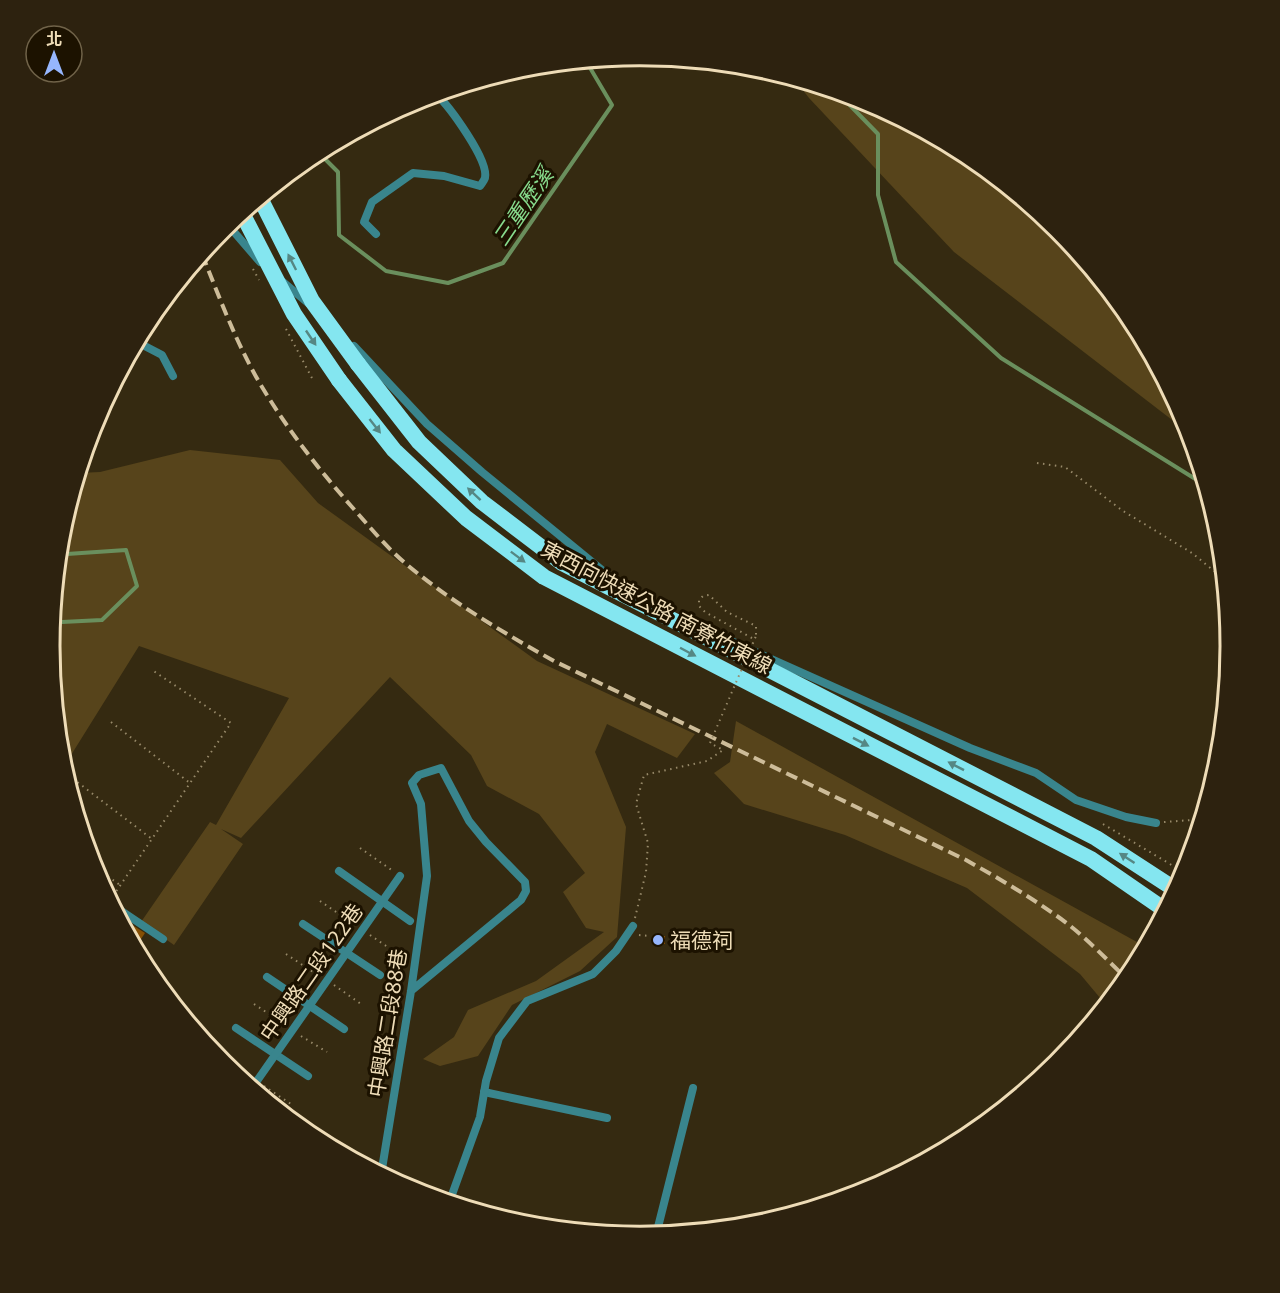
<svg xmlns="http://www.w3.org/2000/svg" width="1280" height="1293" font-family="'Noto Sans','Noto Sans TC',sans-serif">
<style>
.green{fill:#57441b}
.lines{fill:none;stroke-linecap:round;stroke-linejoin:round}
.stream{stroke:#6a8f5d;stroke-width:4}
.building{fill:#854f04}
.path{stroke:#978969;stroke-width:2;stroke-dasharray:1.5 4.5;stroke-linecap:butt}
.service{stroke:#39858d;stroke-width:8}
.trunk{stroke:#84e6f0;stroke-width:16}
.rail{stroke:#cdbc99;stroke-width:4;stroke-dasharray:12 6;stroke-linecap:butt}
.path-bridge{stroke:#978969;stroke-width:2;stroke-dasharray:1.5 4.5;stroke-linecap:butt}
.trunk-bridge{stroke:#84e6f0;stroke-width:16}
.oneway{fill:#558784}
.poi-dot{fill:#96b6fd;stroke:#1c1200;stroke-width:2}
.labels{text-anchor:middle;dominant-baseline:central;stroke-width:6;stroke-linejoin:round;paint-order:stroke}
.street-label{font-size:21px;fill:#eedcb7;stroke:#1c1200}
.poi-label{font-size:21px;fill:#eedcb7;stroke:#1c1200;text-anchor:start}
.water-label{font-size:22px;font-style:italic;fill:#87db8c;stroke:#1c1200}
.rim{fill:none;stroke:#eedcb7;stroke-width:3}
</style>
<rect width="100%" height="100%" fill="#352a11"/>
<!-- green -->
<g class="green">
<path d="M795,80L866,101L968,156L1058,229L1131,319L1186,421L1189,433L954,252L809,98Z"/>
<path d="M190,450L280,460L318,503L537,661L695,734L677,758L607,724L595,752L626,827L617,937L580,971L512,1005L478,1056L440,1066L423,1059L454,1037L468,1010L536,981L604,932L586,928L563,892L585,873L539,814L487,786L471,755L390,677L241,838L221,829L243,844L174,945L141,922L210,822L216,825L289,698L139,646L63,768L50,646L61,531L79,473L100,472Z"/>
<path d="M736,721L1146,947L1131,975L1106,1005L1080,974L967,888L845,835L744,804L714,773L730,762Z"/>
</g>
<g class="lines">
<!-- stream -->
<g class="stream">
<path d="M837,92L878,134V195L896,262L1001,358L1205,485"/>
<path d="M318,152L338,172L339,235L386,271L448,283L503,263L612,105L586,61"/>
<path d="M52,620L62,622L102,620L137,586L126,550L67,554L59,550"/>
</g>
</g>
<!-- building -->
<g class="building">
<path d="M389,114L391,121L367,127V126Z"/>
<path d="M118,916L145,933L135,948L126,932Z"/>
<rect x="652" y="936" width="13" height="8"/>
</g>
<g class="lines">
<!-- path -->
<g class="path">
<path d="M253,269L259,280"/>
<path d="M286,329L313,380"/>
<path d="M1037,463L1065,467L1123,511L1192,553L1224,579"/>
<path d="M752,638L705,612L699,606V600L703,596L709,595L727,612L756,626V636"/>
<path d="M111,722L190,783"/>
<path d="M68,775L152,839"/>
<path d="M1164,822L1192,820L1204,812"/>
<path d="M1103,824L1185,873"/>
<path d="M360,848L393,871"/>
<path d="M93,866L120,885"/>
<path d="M113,896L231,723L152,670"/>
<path d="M320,901L355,925"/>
<path d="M635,918L646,872L648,843L636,804L644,775L707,761L723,750L710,743"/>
<path d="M370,935L395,952"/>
<path d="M639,935L649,936"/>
<path d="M286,954L319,976"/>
<path d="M334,985L361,1004"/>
<path d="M254,1004L284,1024"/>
<path d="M301,1036L327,1052"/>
<path d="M217,1055L250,1077"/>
<path d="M264,1086L291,1104"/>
</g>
<!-- service -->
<g class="service">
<path d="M228,225L260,262"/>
<path d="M376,234L364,222L372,202L413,173L444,176L480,186C482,183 484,181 485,178C489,160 449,106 436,94"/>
<path d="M283,282L308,303"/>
<path d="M137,342L162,355L173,376"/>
<path d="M354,346L427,424L482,472L613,579L635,592"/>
<path d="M729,640L970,748L1036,773L1076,800L1126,817L1156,823"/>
<path d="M339,871L410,921"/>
<path d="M111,904L163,939"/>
<path d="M303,924L380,975"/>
<path d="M267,977L344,1029"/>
<path d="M236,1028L308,1076"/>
<path d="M252,1088L400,876"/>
<path d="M484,1092L607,1118"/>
<path d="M381,1175L411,991L427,876L421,804L412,783L419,775L441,768L469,821L486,842L525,882L526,891L521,900L411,991"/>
<path d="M449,1203L480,1117L486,1081L499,1038L527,1001L593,974L616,951L633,926"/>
<path d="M656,1235L693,1088"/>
</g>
<!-- trunk -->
<g class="trunk">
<path d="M358,364L419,442L482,502L562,563L1096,838L1176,890"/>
<path d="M339,380L394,450L466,518L544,577L1091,859L1165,910"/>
</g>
<!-- rail -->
<path class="rail" d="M202,254C220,299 237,345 262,387C288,430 319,470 352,507C369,526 386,547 405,563C450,601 502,632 554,661L966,860C996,877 1026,894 1054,914C1081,932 1104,957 1127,979"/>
<!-- path-bridge -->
<path class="path-bridge" d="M710,743L756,636"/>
<!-- trunk-bridge -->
<g class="trunk-bridge">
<path d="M260,198L312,301L358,364"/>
<path d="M242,213L294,314L339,380"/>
</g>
</g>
<!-- one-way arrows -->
<defs><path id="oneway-solid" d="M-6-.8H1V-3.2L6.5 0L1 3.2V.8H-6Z" transform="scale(1.5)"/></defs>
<g class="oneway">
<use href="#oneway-solid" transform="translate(292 262) rotate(-117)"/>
<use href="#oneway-solid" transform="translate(311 338) rotate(56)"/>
<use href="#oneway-solid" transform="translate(375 426) rotate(52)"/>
<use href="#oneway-solid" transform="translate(474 494) rotate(-137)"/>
<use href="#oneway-solid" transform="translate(518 557) rotate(37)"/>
<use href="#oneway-solid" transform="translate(688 652) rotate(28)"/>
<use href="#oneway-solid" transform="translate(861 742) rotate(27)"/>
<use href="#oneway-solid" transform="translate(956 766) rotate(-153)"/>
<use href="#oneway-solid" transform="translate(1127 858) rotate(-147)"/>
</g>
<!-- markers -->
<circle class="poi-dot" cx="658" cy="940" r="6"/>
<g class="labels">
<!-- street labels -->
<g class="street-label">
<text transform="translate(657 607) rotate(28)">東西向快速公路 南寮竹東線</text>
<text transform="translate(311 972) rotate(-55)">中興路二段122巷</text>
<text transform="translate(387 1023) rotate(-81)">中興路二段88巷</text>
</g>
<!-- poi labels -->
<g class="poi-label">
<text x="670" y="940">福德祠</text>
</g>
<!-- water labels -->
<g class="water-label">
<text transform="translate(522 206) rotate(-56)">三重歷溪</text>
</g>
</g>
<!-- crop -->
<path d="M0 0H1280V1293H0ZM60 646a580 580 0 1 1 1160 0a580 580 0 1 1-1160 0Z" fill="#2d220f" fill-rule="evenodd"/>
<path class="rim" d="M60 646a580 580 0 1 1 1160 0a580 580 0 1 1-1160 0Z"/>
<!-- north arrow -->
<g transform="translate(54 54)"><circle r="28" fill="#1c1200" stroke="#706349" stroke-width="1.5"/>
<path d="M0-4.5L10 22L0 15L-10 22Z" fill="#96b6fd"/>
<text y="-9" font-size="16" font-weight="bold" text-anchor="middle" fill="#eedcb7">北</text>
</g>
</svg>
